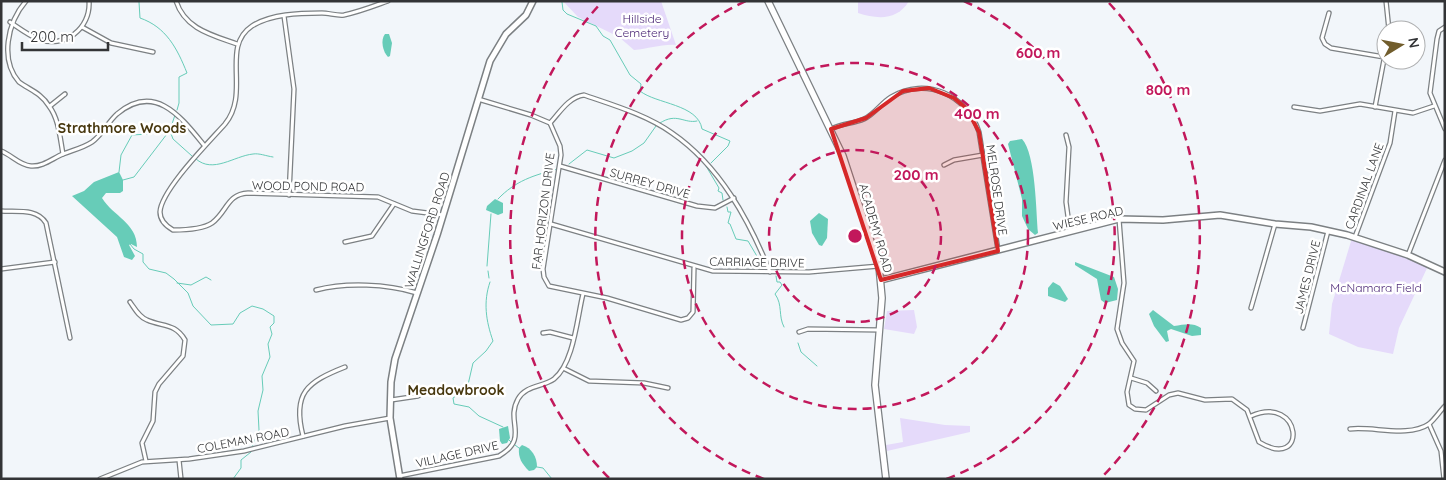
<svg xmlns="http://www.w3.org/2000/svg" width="1446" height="480" font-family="Quicksand,sans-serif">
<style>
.green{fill:#e5dafa}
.water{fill:#67ccb8}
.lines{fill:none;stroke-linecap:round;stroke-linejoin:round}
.stream{stroke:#67ccb8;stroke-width:1}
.street-casing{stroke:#7c8083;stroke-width:5.5}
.secondary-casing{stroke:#7c8083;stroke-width:8}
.primary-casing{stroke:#7c8083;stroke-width:8}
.street{stroke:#fff;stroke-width:3}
.secondary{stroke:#fff;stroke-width:5}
.primary{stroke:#fff;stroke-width:5.5}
.marked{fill:#d62828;fill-opacity:0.2;stroke:#d62828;stroke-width:4;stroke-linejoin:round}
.ring{fill:none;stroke:#c2185b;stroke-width:2.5;stroke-dasharray:9 6}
.labels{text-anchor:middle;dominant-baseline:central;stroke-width:5;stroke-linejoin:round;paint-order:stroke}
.park-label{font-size:12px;fill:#4c2877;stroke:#fff}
.street-label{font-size:12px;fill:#333436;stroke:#fff}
.neighbourhood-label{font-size:14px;font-weight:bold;fill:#48380f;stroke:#fff}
.centre{fill:#c2185b;stroke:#fff;stroke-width:2.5}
.ring-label{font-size:15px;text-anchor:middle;font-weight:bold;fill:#c2185b;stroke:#fff;stroke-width:5;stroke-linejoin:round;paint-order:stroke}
</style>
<rect width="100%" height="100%" fill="#f2f6fa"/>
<!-- green -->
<g class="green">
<path d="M563,1H661L676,45C661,44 649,49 634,50L619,37L578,17Z"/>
<path d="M858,1H909C897,21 877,19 858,13Z"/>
<path d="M1352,238L1408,257L1428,266L1399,328L1393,354L1358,347L1329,334L1332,304Z"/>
<path d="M914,310L917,327L914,334L884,329L887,311Z"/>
<path d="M900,418L945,425L970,426V432L887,451L886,445L903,442Z"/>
</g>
<!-- water -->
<g class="water">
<path d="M385,34H389L392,43L390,56L388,57C383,52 380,40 385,34Z"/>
<path d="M1022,139C1036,154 1036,213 1038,233L1035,235L1028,229L1022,216V199L1008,144L1010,141Z"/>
<path d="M119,172L123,180V191L120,193H106L102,198C113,216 137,223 137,247L131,244L129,245L135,256L132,260L124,257L117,237L72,196L84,191L94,182Z"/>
<path d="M495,199L503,203V213L498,215L486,210L487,206Z"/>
<path d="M819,213L828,219L827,238L822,246L819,245L812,233L810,221Z"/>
<path d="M1075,262L1114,277L1118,289L1117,300L1105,303L1101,300L1097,279L1075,265Z"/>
<path d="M1053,282L1060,286L1068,299L1065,302L1048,296V288Z"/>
<path d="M1153,310L1174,326C1184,325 1192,322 1201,328V335L1192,336L1171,329L1167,331L1169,341L1166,342L1154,326L1149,314Z"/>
<path d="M508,426L510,438L507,443L502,444L500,441L499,429Z"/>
<path d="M522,445C532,448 537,457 537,467L534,470L529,471C522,464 518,458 519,448Z"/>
</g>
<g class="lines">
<!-- stream -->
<g class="stream">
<path d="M139,2L140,18C166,27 177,48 187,73L179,77V103L177,110"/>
<path d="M562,2L563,10L567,14L596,26L603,36L610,40L630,75L641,84L640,91C656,104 698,104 702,129L730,141L728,146L711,163"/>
<path d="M660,123C677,112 684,124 697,121"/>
<path d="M170,131L173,139L192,156"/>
<path d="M196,159C213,174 234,156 253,154C259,153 266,156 273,157"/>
<path d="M569,164L587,150L614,158L632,151L644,143L656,126"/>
<path d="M706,166L719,188L718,191L722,193L723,200"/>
<path d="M119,172L121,155L132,135L148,134L159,128L169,127"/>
<path d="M123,180L134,177L170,130L175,115"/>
<path d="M498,199C515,181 534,175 558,169"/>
<path d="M727,207L728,212H731L728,223L730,224L736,239L748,241L758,258"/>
<path d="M130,244L134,249L143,254V262L149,269L166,273L174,279L188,293L193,306L211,325L233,324L240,313L252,306L263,309L274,316V323L270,327L272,334L268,344L270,357L262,376L263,390L258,411L259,430L252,447"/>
<path d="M487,266L491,214"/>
<path d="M488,271L489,278"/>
<path d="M776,276L777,282H780L782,285L775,294C783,305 778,316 784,327"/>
<path d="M490,282C483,302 486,321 493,341L486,351L473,363L467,389L453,398L454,404L469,407L479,416L503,427"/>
<path d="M177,283L191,285L206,277L211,280"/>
<path d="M798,343L801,352L817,366"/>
<path d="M509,440L511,442"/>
<path d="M515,445L519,448"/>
<path d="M537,467L543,468L552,479"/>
<path d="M233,479L241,468V460L251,452"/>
</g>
<!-- street casing -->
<g class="street-casing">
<g id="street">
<path d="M26,1C7,23 0,60 19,82C30,90 41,93 49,106C59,119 60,138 63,154"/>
<path d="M176,1C185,29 212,35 237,44"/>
<path d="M388,1C374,6 359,12 344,15C337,16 329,13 322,13C299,13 271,14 252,26C220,47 251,93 225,124C210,141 161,190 160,212C160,221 166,226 173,230C184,230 203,229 212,223C227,212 227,194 248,193L378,197L412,211L443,215"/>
<path d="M1386,1L1389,30"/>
<path d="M1329,13L1322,38L1325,44L1331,48L1384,57"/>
<path d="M284,16L294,89L289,195"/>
<path d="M10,22C19,28 28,35 38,39C64,49 91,29 89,1"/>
<path d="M82,27L111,43L153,52"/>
<path d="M1445,27L1439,31L1437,39L1430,93L1445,129"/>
<path d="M478,99L531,115L550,123"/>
<path d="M50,106L65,94"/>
<path d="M1294,107L1320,111L1360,104L1413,113L1434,106"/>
<path d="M1375,107L1386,49"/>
<path d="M550,123L560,146L561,155L543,269L544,277L549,286L607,298L681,320L688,318L693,312L694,268"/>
<path d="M550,123C560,112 569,97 584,95C613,105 647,115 672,133C720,166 749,220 770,272"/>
<path d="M831,129C842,123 853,124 864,119C875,114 881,103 891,97C926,76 967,95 979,132L998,250"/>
<path d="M1066,135L1069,147L1066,202L1070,231"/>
<path d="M1,151C12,155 19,165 31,166C43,167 53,158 63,154C73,150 83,148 92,142C102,135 108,122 117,114C155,82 181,117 204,145"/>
<path d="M944,165L954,160L983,155"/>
<path d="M560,166L697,206L715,208L734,198"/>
<path d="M1,211C17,212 37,208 46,223L70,338"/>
<path d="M1119,219L1124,283L1117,329L1122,343L1134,361L1127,392L1129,405L1135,409L1146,410L1169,395L1178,393L1205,400L1232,399L1247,410L1259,442C1309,472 1302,393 1251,416"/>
<path d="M551,224L713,271L809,272L879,266"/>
<path d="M1355,237L1390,143L1395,111"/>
<path d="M345,242L372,236L394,204"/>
<path d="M1408,255L1445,160"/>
<path d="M1,269L55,262"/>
<path d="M316,290C346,282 387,284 417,293"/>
<path d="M130,302C135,309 139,317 147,320C163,327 175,323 185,340L183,356L159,384L155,392L153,421L142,443L146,461"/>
<path d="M1251,308L1275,224"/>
<path d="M1303,328L1328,231"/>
<path d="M799,332L808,329L879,330"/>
<path d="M543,333L550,332L573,338"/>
<path d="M565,369L589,381L644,383L668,388"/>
<path d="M1131,378L1147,383L1156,391"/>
<path d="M391,400L418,396L424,392"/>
<path d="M1429,424L1441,451L1444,479"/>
<path d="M1350,429C1373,426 1408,438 1429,424C1435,419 1440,411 1445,406"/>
<path d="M303,436C292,393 307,382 345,367"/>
<path d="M179,460L181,479"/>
<path d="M399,476L499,456C530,438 505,422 518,399C526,385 543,387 554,379C574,363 577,318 583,294"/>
<path d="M100,479L142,462L189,459L244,451L345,426L390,418"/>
</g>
</g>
<!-- secondary casing -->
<g class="secondary-casing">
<g id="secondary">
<path d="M881,280L1119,219L1163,220L1220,215L1275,224L1311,227L1347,235L1408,255L1445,272"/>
<path d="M400,479L390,418L391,382L395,359L437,235L490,61L506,34L526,15L533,1"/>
</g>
</g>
<!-- primary casing -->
<g class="primary-casing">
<path id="primary" d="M768,1L843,156L879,266L882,298L875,385L886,479"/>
</g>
<!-- street -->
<use href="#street" class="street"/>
<!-- secondary -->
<use href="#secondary" class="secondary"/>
<!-- primary -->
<use href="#primary" class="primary"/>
</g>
<!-- marked area -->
<path class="marked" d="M929,88L954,98L967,109L979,132L998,251L881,280L831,129L866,118L903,91Z"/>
<!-- distance rings -->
<g class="ring">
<circle cx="855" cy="236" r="86"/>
<circle cx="855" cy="236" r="173"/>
<path d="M764 479A259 259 0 0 1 746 1M964 1A259 259 0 0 1 946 479"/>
<path d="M609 478A345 345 0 0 1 601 3M1109 3A345 345 0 0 1 1101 478"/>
</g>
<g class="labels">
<!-- park labels -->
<g class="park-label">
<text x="642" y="18">Hillside<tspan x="642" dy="14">Cemetery</tspan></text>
<text x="1376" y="287">McNamara Field</text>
</g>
<!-- street labels -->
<g class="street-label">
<text transform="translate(650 183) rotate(16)">SURREY DRIVE</text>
<text transform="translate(308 186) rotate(1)">WOOD POND ROAD</text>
<text transform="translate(1364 186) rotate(-70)">CARDINAL LANE</text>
<text transform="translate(997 190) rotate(82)">MELROSE DRIVE</text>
<text transform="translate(543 211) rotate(-83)">FAR HORIZON DRIVE</text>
<text transform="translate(1088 218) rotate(-13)">WIESE ROAD</text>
<text transform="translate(876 228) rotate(74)">ACADEMY ROAD</text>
<text transform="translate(427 230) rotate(-72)">WALLINGFORD ROAD</text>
<text transform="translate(757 262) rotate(1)">CARRIAGE DRIVE</text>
<text transform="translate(1307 277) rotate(-76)">JAMES DRIVE</text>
<text transform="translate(243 440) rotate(-11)">COLEMAN ROAD</text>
<text transform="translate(457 454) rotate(-13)">VILLAGE DRIVE</text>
</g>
<!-- neighbourhood labels -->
<g class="neighbourhood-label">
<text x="122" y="128">Strathmore Woods</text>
<text x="456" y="390">Meadowbrook</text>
</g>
</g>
<circle cx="855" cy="236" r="8" class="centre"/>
<g class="ring-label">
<text x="1038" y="58">600 m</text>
<text x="1168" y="95">800 m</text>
<text x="977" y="119">400 m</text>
<text x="916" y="180">200 m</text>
</g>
<!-- border -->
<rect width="1446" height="480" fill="none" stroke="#333436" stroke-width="5"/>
<!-- north arrow -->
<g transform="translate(1401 45) rotate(80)"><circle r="24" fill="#ffffff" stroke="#adaeaf"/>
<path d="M0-4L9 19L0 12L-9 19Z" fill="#715d2c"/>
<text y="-8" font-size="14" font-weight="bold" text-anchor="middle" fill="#333436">N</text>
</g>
<!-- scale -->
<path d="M22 42v8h86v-8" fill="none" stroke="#333436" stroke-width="2.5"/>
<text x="30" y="42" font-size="15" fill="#333436" stroke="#ffffff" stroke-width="4" paint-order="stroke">200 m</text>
</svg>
